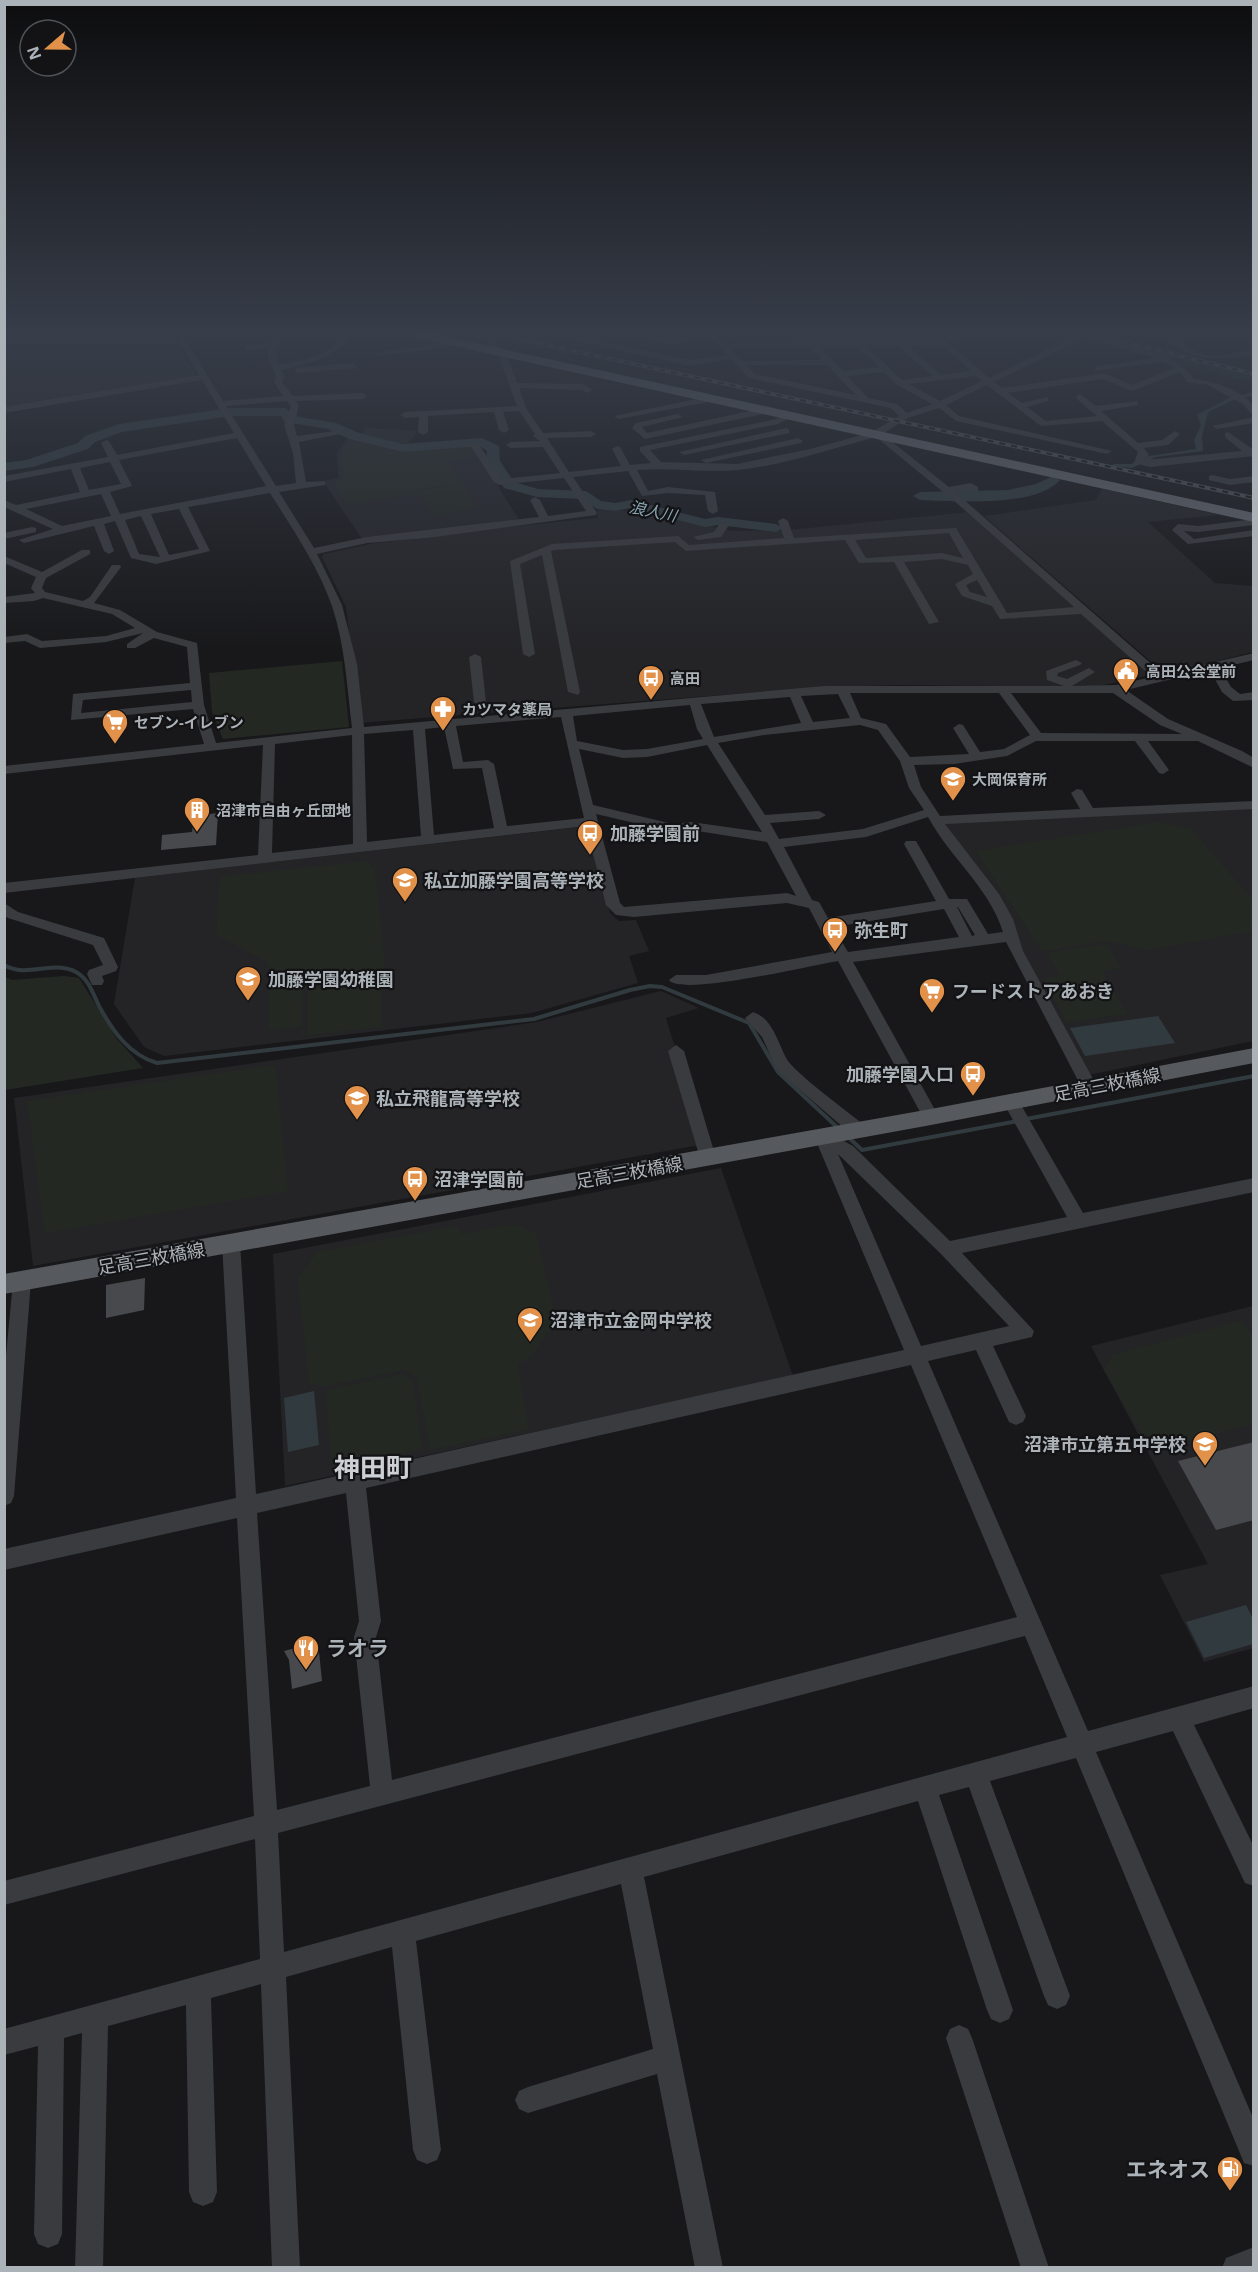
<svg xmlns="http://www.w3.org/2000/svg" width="1258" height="2272" font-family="'Noto Sans','Noto Sans JP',sans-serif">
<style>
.built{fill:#242427}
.green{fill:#232922}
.water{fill:#313b3f}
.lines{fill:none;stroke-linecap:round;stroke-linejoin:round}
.stream{stroke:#313b3f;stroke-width:4}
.river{fill:#313b3f;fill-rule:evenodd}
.building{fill:#47494c}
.minor{fill:#393b3e;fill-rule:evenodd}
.major{fill:#56595d;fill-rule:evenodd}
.highway{fill:#666a6f;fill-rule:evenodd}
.rail-casing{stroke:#4f5155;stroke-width:4}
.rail{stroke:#131315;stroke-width:2;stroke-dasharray:6;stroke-linecap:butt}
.labels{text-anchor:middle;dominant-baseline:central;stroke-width:4.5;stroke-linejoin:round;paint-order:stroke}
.far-poi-label{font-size:15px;font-weight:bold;fill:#abb2b8;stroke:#131315;text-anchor:start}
.far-water-label{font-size:16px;font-style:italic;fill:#86a4b0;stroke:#131315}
.poi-label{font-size:18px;font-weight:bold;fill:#abb2b8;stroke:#131315;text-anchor:start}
.street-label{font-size:18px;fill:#abb2b8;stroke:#131315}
.near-poi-label{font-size:21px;font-weight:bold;fill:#abb2b8;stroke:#131315;text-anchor:start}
.near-quarter-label{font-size:26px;font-weight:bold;fill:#ccd0d5;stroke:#131315}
</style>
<rect width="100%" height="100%" fill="#18181a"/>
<!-- built -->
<g class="built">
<path d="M5,334H171L195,373L192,377L5,409Z"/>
<path d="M365,428L418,431L402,450L471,444L520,521L362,539L323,481L338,478L337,452L349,437L360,435Z"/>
<path d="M1102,489L1219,515L1148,522L1215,583L1253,586V652L1165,674L984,516L1096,500Z"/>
<path d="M597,510L644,511L732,531L789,530L969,512L1145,670V676L1095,687L901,685L826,687L359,723L346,607L322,557L324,554L375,543L427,538L465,531L598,518Z"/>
<path d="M1253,807V1041L1089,1075L1021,951L998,894L943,822Z"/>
<path d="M579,827L589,833L610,913L619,921L636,920L649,951L629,956L638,983L532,1013L164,1056L144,1047L114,1004L135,878Z"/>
<path d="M661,991L699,1008L666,1018L705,1144L33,1266L14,1098L537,1022Z"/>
<path d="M721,1168L793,1376L285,1486L273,1254Z"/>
<path d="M1253,1306V1648L1204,1662L1160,1575L1208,1564L1091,1346Z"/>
</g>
<!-- green -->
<g class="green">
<path d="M1153,351L1253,375V383L1189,366L1184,367Z"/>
<path d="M352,440L400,452L469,446L475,456L448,461L461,483L416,490L417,494L347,504L333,482L343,479L341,452Z"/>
<path d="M463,483L477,507L433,517L419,491Z"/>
<path d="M342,661L349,727L223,739L212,712L209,673Z"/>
<path d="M1158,822L1191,829L1253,900V931L1147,950L1107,941L1042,951L976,851Z"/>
<path d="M366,861L375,870L386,977L303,988L302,1026L269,1030V963L216,935L220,877Z"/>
<path d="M1106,944L1121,968L1102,971L1127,1014L1067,1022L1043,979L1061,976L1047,953Z"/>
<path d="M64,976L79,978L117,1039L143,1068L5,1090V977L12,980Z"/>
<path d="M381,981L382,1027L308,1035V989Z"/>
<path d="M275,1065L288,1191L45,1233L27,1101Z"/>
<path d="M514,1224L536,1233L556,1320L529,1359L517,1363L529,1429L430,1450L417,1378L404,1370L326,1386L309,1384L298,1279L317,1252L457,1226L462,1234Z"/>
<path d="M1242,1321L1253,1338V1424L1152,1450L1104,1370L1114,1354Z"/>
<path d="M403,1374L413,1382L422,1449L332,1469L326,1390Z"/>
</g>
<!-- water -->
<g class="water">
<path d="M1253,392V396L1233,400L1208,412L1202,437L1203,451L1156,457L1132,468L1113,466V464H1131L1149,456L1196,449L1194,440L1201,425L1197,415L1229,398Z"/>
<path d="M1158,1016L1175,1043L1085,1056L1070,1028Z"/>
<path d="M314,1391L319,1445L288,1452L284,1398Z"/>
<path d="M1246,1605L1253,1619V1644L1204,1658L1186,1622Z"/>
</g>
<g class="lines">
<!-- stream -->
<g class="stream">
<path d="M4,965C28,979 53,959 76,972C89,979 93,994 99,1006C112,1030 129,1055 157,1063L534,1019L630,990L650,986L662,987L749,1023L778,1072L838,1128"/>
<path d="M1026,1119L1254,1076"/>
<path d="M848,1137L862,1150L1018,1121"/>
</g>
<!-- river -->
<g class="river">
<path d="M230,408H285L294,416L336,423L359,433L403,444L482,438L499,446L500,461L514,482L538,489L586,491L601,501L615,503L631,500L705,519L718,517L776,524L783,528L776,532L718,525L705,527L631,508L615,511L597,509L582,499L537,497L504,488L486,461L487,451L480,446L403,452L349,439L328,429L285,422L281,416H230L122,432L95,442L88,449L33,467L4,471V463L26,460L78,443L85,436L119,424Z"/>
<path d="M1053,476L1060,480C1036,508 954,501 920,500L913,496L920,492L1008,490L1036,484Z"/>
</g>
</g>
<!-- building -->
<g class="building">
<path d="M218,813L216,845L161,850L162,835L192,832L194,816Z"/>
<path d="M145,1278L144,1310L106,1318V1285Z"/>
<path d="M1254,1442V1520L1216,1530L1178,1461Z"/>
<path d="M318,1642L322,1681L292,1689L289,1660L284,1651Z"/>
</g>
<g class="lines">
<!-- minor -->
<g class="minor">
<path d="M174,334H182L223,401L283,396L274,382L276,377L268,357V348L247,351L244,346L271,343L276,334H284L276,348L279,365C300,361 333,355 343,334H351C340,358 305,364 281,370L284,377L282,382L293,396L363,393L367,396L363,399L296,401L299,406L294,425L297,436L335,431L340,434L299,442L306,482L325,481V485L279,492L314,548L367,537L539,517L530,500L535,497L540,500L548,516L586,511L564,478L499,485L494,482L470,445L472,443H478L502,479L560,473L543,447L511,448L506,445L511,442L540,441L533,436L535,434L519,411L503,412L509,430L504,433L499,430L494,412L428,416V432L423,435L418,432L419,417L405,418L400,415L405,412L517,406L498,354L481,334H489L506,353L517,383L583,384L592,390L588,393L581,390L519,388L526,408L543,433L591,431L596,434L591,437L547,438L569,472L621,466L612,449L617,446L620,447L630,465L651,463L640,451V447L772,420L790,414V418L778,424L650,450L661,462L737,464L810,449L870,433L899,416L891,408L749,378L731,359L690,366L549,334H565L690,360L727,355L708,335L674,345L627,334H643L674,340L695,334H716L725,344L806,342L799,334H808L815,342L936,341L934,337L938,335L1004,334L947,341L989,378L1075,336L1072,334C1103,334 1175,349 1194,379C1207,379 1249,393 1254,407C1254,410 1254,413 1254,417L1243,404L1206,384L1188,383L1180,372L1132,391L1103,379L1008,393L1022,403L1048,397V401L1027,407L1046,421L1097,416L1077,399L1076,397L1080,394L1096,406L1138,401V405L1101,411L1138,443L1162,440L1175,431L1180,434L1168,445L1144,448L1149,455L1144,460L1242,451L1225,437V433L1228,432L1254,450V456L1150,467L1134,463L1138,452L1102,421L1041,426L987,385L946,405L959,416L1112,451L1107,454L956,421L939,408L908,418L882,434L949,487L971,483L978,487V491C973,492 964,490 955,492L1163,674L1254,653V660L1220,668L1231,687L1240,694L1254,692V700L1233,701L1222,692L1210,670L1126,690L1168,719L1242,751L1254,758V768L1198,741H1148L1169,770L1163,774L1159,773L1135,741H1036L1007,756L954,764L914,765L921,787L940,816L1080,809L1071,793L1077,789L1082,790L1093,808L1254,801V809L945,824L999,894L1013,919L1023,951L1098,1088L1096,1092H1084L1006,942L853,962L939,1117L937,1121H925L838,961C813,965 680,997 669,980L676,975H706L832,952L809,908L787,903L634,917L616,915L606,905L586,826L4,893V883L258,855L263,745L4,774V766L204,744L193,709L71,720L73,694L190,683L187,647L154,638L135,648H127V644L143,633L106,642L40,648L25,641L4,643V637L27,634L42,641L106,636L135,628L112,614L43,598L34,601L4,603V597L35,593L31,588L36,577L4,563V556L42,572L82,550H90V554L46,578L42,588L45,592L83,601L90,597L112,565H120L121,567L94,603L120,610L157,632L197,643L204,705L216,743L352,728C347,687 345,645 332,606C318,566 292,528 270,493L188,507L210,551L156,564L131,558L115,521L104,524L114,551L109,554L104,551L94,526L24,543L19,540L53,529L4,507V500L16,505L80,492L71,469L4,482V476L108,457L101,443L106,440L109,441L117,455L234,433L202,380L4,413V407L199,375ZM1084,338L1155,358L1097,366L1094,371L1163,362L1175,368L1132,385L1104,373L1002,388L994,382ZM899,346V347L932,376L902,380L867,347ZM908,346H943L971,371L941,375ZM811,347L822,360L742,361L730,348ZM820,347H858L879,367L843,371ZM747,365H827L856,395L755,374ZM884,372L897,385L932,404L907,413L897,404L868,398L847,376ZM976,376L982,381L940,401L909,384ZM287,401L291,406L284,425L293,453L296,483L276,486L226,406ZM876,437L959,505L1074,607L1007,613L956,528L794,538L788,521L783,518L778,521L784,538L689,545L678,536L552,544L510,561L523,654L529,657L535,654L520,564L542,555L568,692L578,695L580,692L551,551L554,550L675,542L686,551L845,540L859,563L894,562L929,624L939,622L904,562L942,559L968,565L973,574L955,584L962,596L992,606L1000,619L1081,614L1152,677L1116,685L1072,686L1095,672L1089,668L1067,679L1057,676L1058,673L1080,665L1082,663L1076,660L1046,671L1047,680L1064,686H825L364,727L357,664L342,605L317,554L367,543L427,538L596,515L597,513L573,477L628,471L642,496L668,493L705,495L708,511L713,514L718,511L715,492L668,487L648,491L637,470C670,467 704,473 738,470C784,465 831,449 876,437ZM237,438L266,486L120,514L110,492L132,486L119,460ZM110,462L121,484L89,490L80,468ZM101,494L111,516L62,526L26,509ZM179,509L199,549L169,555L151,514ZM141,516L160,557L139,554L125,520ZM949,533L963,558L942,553L866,558L855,540ZM977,580L987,597L970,592L966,585ZM191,690L192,702L81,713L83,700ZM850,693H999L1030,735L1004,749L980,752L963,725L959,724L953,728L969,754L910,757L886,724L861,718ZM1011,693H1113L1160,725L1182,734L1041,733ZM838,694L850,718L813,722L801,696ZM790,697L801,723L714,737L701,704ZM690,705L697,729L703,739L647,749L623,750L577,741L573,716ZM561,717L584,818L507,826L494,764L488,760L463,762L456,726ZM860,725L878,730L900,761L909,788L924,810L863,829L779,839L770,823L819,819L826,815L819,811L765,815L718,743L764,735ZM444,727L453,769L482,768L494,828L434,835L425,729ZM413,730L421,836L367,842L364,734ZM352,735L353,844L272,853L275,744ZM707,745L762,832L691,822L673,824L593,805L579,749L623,758L647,757ZM596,814L673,832L691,830L767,842L796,896L787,893L624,907L620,903ZM928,817C950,858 989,887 1003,932L988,934L967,899H949L916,841H906L904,844L936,901L828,918L819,902L812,900L784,847L866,837ZM957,907H958L975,935L972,936ZM944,909L959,937L848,952L833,927Z"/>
<path d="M1160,334C1176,334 1184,346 1197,352C1213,360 1237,352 1254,350V355C1214,360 1192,364 1160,334Z"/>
<path d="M448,339L455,341L446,347L377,356L373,353L444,343Z"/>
<path d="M354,363L357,368L298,373L294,370L298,367Z"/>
<path d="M711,396L714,397V401L619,419L614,416Z"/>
<path d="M764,408L768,411L767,413L645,439L632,428L636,423L678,414L683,417L642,427L647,433Z"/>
<path d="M1254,417V423L1217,429L1212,426Z"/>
<path d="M786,428L789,429V433L684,455L679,452Z"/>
<path d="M798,438L803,441L801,443L706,463L701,460Z"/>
<path d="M1212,475L1230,479L1254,476V482L1230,485L1209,480V476Z"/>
<path d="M1254,519V525L1198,532L1184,531L1194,539L1254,530V536L1188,544L1172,530L1178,524L1198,526Z"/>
<path d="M720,523L729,525L721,537L698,540L693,537L714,532Z"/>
<path d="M32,527L36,528V532L4,539V533Z"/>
<path d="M475,654L481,657L486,702L480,706L474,702L469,657Z"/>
<path d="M4,903L18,912L104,938L118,967L116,971L102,976L104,981L102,985H92L87,974L89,970L103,965L93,945L8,918L4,916Z"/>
<path d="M753,1012C774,1019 778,1045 788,1061C799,1076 847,1111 864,1125L866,1130L864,1135H852L777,1070L762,1037L745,1018Z"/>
<path d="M676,1045L684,1051L716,1158L714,1163H702L700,1158L668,1051Z"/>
<path d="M1011,1096L1017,1098L1083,1213L1254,1178V1192L962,1253L1034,1331L1032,1337L993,1346L1026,1416L1023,1422L1016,1425L1009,1422L976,1350L928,1361L1088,1731L1254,1686V1708L1194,1725L1254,1847V1886L1245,1883L1173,1731L1096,1752L1254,2120V2166L1244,2163L1076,1758L990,1781L1070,1996L1066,2005L1057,2009L1048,2005L1044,1996L969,1787L939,1795L1013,2010L1009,2019L1000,2023L991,2019L987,2010L918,1801L644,1877L723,2268H695L657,2074L528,2113L519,2109L515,2100L519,2091L528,2087L653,2049L621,1884L416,1941L441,2150L437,2160L427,2164L417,2160L413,2150L392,1947L286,1977L300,2268H272L261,1984L211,1998L217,2192L213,2202L203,2206L193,2202L189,2192L186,2005L108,2026L103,2268H75L82,2033L64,2038L62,2234L58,2244L48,2248L38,2244L34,2234L38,2046L4,2055V2029L260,1959L255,1839L4,1905V1881L254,1816L237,1518L4,1570V1549L236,1498L222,1243L225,1238L231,1236L237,1238L240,1243L256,1494L904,1350L814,1136L816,1131L822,1129L853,1146L950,1241L1067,1217L1003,1102ZM838,1154L941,1254L1009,1326L921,1346ZM911,1365L1017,1617L392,1780L376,1637L381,1621L366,1488ZM346,1493L359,1621L354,1637L370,1786L277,1810L257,1513ZM1025,1636L1067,1737L284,1952L278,1833Z"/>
<path d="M22,1273L28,1276L31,1281L14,1496L11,1503L4,1506V1377L13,1281L16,1276Z"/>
<path d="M959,2025L968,2029L972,2038L1049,2268H1021L946,2038L950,2029Z"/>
<path d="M1254,2247V2268H1222L1226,2258Z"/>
</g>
<!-- major -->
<path class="major" d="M1254,1048V1063L931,1125L4,1294V1274L931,1109Z"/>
<!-- highway -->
<path class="highway" d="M412,334H434L1254,513V522L418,338Z"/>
<!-- rail casing -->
<g class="rail-casing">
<g id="rail">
<path d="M495,334L1254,498"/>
<path d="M1092,334L1254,374"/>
</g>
</g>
<!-- rail -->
<use href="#rail" class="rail"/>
</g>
<!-- sky -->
<linearGradient id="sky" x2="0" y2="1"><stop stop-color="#0d0d0e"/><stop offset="0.51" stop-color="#373d49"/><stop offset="1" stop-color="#373d49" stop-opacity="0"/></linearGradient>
<rect width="1258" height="652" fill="url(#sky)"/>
<!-- icons -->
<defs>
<g id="civic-pin" transform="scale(1.35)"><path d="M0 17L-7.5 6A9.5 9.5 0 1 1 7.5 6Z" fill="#e19149" stroke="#131315"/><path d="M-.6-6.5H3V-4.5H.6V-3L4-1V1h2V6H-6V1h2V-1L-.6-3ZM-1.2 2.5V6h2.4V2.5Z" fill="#fff"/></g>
<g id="bus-pin" transform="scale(1.35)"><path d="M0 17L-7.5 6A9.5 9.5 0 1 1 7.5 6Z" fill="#e19149" stroke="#131315"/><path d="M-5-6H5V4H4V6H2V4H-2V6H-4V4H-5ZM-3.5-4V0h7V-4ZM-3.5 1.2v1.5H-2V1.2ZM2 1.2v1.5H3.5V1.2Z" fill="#fff"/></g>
<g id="pharmacy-pin" transform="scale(1.35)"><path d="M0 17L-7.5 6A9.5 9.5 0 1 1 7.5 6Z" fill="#e19149" stroke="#131315"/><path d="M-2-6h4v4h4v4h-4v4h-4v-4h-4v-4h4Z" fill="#fff"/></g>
<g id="supermarket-pin" transform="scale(1.35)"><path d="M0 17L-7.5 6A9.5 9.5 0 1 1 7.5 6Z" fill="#e19149" stroke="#131315"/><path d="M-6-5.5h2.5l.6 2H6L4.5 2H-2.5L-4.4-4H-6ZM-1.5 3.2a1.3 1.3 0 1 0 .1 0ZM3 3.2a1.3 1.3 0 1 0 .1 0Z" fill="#fff"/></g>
<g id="school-pin" transform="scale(1.35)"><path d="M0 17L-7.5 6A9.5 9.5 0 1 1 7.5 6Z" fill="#e19149" stroke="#131315"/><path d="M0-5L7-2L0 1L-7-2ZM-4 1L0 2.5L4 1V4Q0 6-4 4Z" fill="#fff"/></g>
<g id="building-pin" transform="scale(1.35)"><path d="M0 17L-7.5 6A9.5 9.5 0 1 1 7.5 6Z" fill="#e19149" stroke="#131315"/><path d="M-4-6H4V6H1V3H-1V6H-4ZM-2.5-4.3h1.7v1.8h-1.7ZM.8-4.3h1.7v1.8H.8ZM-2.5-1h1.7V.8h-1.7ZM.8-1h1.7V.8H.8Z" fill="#fff"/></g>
<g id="restaurant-pin" transform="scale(1.35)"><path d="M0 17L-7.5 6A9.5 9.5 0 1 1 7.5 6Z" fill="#e19149" stroke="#131315"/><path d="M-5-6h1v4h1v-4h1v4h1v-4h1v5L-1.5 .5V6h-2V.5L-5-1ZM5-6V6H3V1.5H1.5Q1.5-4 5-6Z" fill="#fff"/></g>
<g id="fuel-pin" transform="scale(1.35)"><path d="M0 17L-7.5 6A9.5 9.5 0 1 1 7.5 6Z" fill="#e19149" stroke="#131315"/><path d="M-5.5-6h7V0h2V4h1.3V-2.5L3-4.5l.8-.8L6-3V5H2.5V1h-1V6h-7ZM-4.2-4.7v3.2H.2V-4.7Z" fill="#fff"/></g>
</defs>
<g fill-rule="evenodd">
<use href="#civic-pin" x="1126" y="671"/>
<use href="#bus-pin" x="651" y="678"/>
<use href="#pharmacy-pin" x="443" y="709"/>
<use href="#supermarket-pin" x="115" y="722"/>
<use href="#school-pin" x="953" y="779"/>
<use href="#building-pin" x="197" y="810"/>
<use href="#bus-pin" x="590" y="833"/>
<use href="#school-pin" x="405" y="880"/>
<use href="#bus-pin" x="835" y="930"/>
<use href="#school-pin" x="248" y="979"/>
<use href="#supermarket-pin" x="932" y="991"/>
<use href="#bus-pin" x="973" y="1074"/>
<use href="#school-pin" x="357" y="1098"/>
<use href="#bus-pin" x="415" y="1179"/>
<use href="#school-pin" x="530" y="1320"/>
<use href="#school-pin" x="1205" y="1444"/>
<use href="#restaurant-pin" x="306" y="1648"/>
<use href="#fuel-pin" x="1230" y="2169"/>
</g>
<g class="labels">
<!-- far-poi labels -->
<g class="far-poi-label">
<text x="1146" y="671">高田公会堂前</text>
<text x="670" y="678">高田</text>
<text x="462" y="709">カツマタ薬局</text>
<text x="134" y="722">セブン-イレブン</text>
<text x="972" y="779">大岡保育所</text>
<text x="216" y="810">沼津市自由ヶ丘団地</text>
</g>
<!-- far-water labels -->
<g class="far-water-label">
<text transform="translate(653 511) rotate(12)">浪人川</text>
</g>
<!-- poi labels -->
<g class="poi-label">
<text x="610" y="833">加藤学園前</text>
<text x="424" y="880">私立加藤学園高等学校</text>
<text x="854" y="930">弥生町</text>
<text x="268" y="979">加藤学園幼稚園</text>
<text x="952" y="991">フードストアあおき</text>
<text x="954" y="1074" text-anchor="end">加藤学園入口</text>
<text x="376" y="1098">私立飛龍高等学校</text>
<text x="434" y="1179">沼津学園前</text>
<text x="550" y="1320">沼津市立金岡中学校</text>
<text x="1186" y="1444" text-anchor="end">沼津市立第五中学校</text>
</g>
<!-- street labels -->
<g class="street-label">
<text transform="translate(1107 1084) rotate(-11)">足高三枚橋線</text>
<text transform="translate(629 1172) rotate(-10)">足高三枚橋線</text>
<text transform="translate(151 1258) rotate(-10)">足高三枚橋線</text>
</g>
<!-- near-poi labels -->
<g class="near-poi-label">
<text x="326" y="1648">ラオラ</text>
<text x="1210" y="2169" text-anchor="end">エネオス</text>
</g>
<!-- near-quarter labels -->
<g class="near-quarter-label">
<text x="373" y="1467">神田町</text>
</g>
</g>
<!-- border -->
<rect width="1258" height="2272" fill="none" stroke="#abb2b8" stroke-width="12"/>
<!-- north arrow -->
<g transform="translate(48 48) rotate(250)"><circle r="28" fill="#131315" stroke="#505356" stroke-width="1.5"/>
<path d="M0-4.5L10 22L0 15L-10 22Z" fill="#e19149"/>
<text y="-9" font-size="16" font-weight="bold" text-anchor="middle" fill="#abb2b8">N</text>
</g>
</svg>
